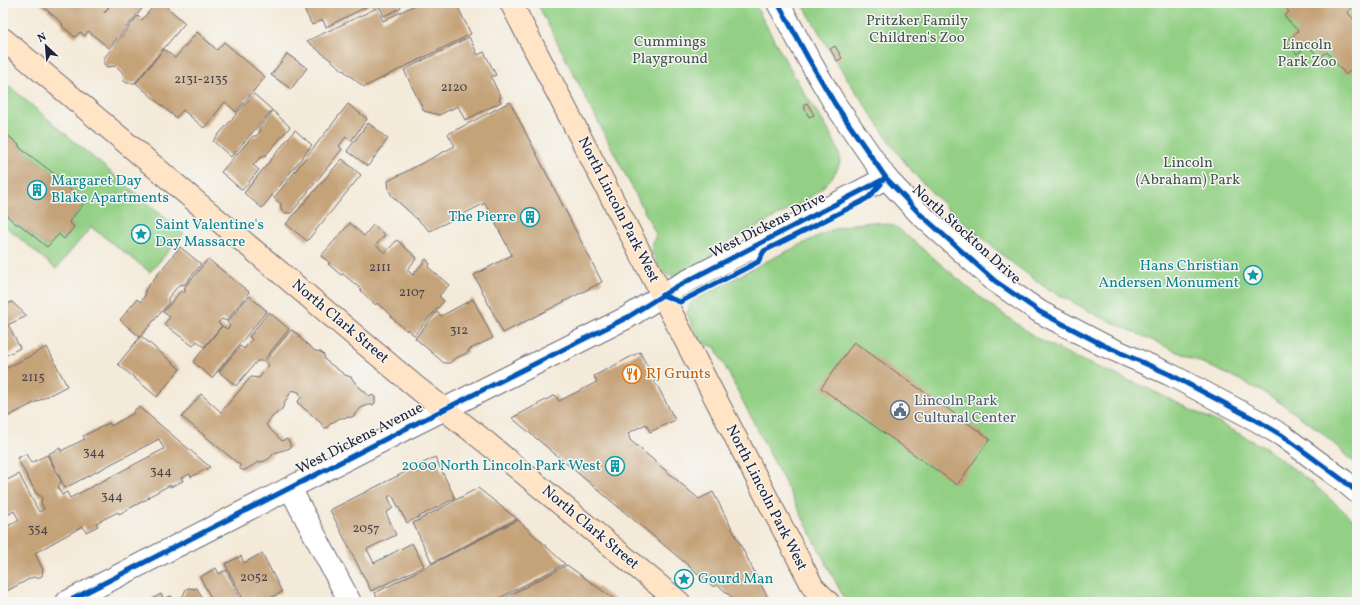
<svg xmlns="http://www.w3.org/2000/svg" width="1360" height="605" font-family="Vollkorn,serif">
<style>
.green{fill:#93d085;stroke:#5a7960}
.building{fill:#c5a379}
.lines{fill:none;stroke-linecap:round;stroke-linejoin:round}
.street-casing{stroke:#6c6872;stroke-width:24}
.secondary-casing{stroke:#6c6872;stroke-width:24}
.street{stroke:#fff;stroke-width:22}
.secondary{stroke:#ffe4c6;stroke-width:22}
.cycleway-casing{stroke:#f6f6f2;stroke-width:8}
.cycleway{stroke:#0057b8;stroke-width:5}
.labels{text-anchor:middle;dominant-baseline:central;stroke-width:3;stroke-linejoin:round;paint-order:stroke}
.number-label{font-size:13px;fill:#4b424a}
.park-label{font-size:15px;fill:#445651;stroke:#f6f6f2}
.culture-label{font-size:15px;fill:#0d838f;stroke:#f6f6f2;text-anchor:start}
.street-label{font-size:15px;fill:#22223b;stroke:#f6f6f2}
.food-label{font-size:15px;fill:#c56008;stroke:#f6f6f2;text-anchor:start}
.service-label{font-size:15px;fill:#4e5e75;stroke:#f6f6f2;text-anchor:start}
</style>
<rect width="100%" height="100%" fill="#f6f6f2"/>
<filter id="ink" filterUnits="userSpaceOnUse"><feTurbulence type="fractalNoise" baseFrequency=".025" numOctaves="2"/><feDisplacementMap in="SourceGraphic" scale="8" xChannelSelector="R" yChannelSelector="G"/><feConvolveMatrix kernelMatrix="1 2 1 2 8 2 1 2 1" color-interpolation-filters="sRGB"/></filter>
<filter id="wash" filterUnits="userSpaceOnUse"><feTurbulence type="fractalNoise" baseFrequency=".012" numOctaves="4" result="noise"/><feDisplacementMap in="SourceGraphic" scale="16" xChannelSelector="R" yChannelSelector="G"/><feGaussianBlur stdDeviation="0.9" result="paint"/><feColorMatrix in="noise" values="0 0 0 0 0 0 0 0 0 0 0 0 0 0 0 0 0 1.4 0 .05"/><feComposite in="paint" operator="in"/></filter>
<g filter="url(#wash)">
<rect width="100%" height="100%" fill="#f4ead9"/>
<!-- green -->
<g class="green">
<path d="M537,3H754C770,32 785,61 802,89C810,103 843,147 840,161C837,178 817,192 804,202L713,250L709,262C697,267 674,283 663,272C657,266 655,257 651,249L656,234Z"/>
<path d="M802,3H1357V465L1320,431L1275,399L1240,380L1096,315L1043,286L1006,258L950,211L915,175L893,147L838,65Z"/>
<path d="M3,81L184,234L150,272L91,227L56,269L3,224V212L16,224H19L47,247L59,234L64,239L74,227L69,222L85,202L57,178L56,175L20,148L19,144L5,132H3Z"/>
<path d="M873,222L892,225L899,229L982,299L1038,339L1081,360L1149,389L1221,424L1267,449L1311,482L1357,523V602H846L715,347L701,343L687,314L690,304L695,300L765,262L831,230L853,224Z"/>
</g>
<g id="blocks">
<!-- building -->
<g class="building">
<path d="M39,3H111L104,13L112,3L146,4L109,48L88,31L85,36L80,32L75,37L62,26L63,24Z"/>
<path d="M156,3H162L185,23L135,83H127L124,81L123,73L116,66L107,67L104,64V58L138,16L142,20Z"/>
<path d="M301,3H398L401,8L384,16L378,4L373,7L372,4L326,27L323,20L312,25Z"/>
<path d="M419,3H456L471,34L364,87L307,41L377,8L383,21Z"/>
<path d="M1282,3H1348L1352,8L1347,12L1357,23V27L1355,29L1357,32V78L1350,70L1346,75L1327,52L1319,58L1308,45L1297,54L1286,42L1298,31L1284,16L1289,12Z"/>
<path d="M197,32L217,50L224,42L265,77L236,112L225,102L204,128L183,110L176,118L136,83L164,49L175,58Z"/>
<path d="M469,37L478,55L484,52L496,75L491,77L501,98L499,99L501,102L465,120L458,106L439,115L424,111L404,70Z"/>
<path d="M835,46L842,58L837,61L830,49Z"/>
<path d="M287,54L307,68L291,89L271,75Z"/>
<path d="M254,94L272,110L231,157L213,141Z"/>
<path d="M510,102L602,282L503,333L474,275L512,255L485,203L430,231L392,196L389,190L388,181L455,146L448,134Z"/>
<path d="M807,103L814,115L809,117L803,105Z"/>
<path d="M348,104L367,119L351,141L346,137L339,146L342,149L291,213H285L281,210V204L274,198Z"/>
<path d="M273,111L290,127L265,156L260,158L253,165L259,170L242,190L221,172L253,136H256L260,132L259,128Z"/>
<path d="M368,123L388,139L368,166L347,151Z"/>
<path d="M295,130L312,145L262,208L244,193Z"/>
<path d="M3,132H4L19,145L20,148L56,175L57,178L85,202L69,222L74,227L64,239L59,234L47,247L19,224H16L3,212Z"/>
<path d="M342,159L361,175L307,241L286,224Z"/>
<path d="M350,223L364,236L373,225L385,235L376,245L385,253L397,240L417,258L407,270L413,275L426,259L430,264L428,267L449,285L439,296L444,301L414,335L407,329V331L391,317L392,316L377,303L376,305L360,290L361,289L343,274L341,275L328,264L330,263L321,256Z"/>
<path d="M180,247L201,264L185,284L179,285L168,298V304L141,336L180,369L157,397L118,364L140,337L120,320L137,299L140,302L145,296V290Z"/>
<path d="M208,259L249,292L226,321L222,319L218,323L222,326L204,347L197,341L193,346L164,324L170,317L163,312L181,291L184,293L186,289L184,288Z"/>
<path d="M249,296L267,311L212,378L193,362L222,326L227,329L230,326L227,322Z"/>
<path d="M473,299L493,338L468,350L469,352L454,359L450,363H444L415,338L437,312L441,316Z"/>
<path d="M12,302L27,316L3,327V306Z"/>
<path d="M269,312L289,329L263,361H257L236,386L219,372L240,346L244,349L252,339L249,337Z"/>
<path d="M9,326L20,348L3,357V328Z"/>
<path d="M291,330L298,334L300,338L315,351L321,352L324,355L325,360L345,375L351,377L356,384L369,396L372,395L375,397V403L373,405H368L361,408L352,417L340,418L330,424L327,428H325L322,426V424L297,402L301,398L299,392L292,390L286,400L282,409L272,417L266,425L282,441L286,439L288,440L291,446L290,448L274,453L270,458L265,461L259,462L245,470H242L240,469V465L182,417L201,394L221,412L251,377L259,378L269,365L265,361Z"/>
<path d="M854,342L990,439L957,485L821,388Z"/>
<path d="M47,347L67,386L3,419V370Z"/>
<path d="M640,352L675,420L650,432L646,424L628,433L630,440L699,499L713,492L770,602H737L718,585L714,587L512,418L555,395L559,401L597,382L594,376Z"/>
<path d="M139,407L210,467L191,477L190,474L181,478L183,481L170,487V485L148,497L149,498L119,514L118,512L96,523L98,526L86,532L83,526L35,553L43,570L42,576L37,578L33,577L3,593V516L8,526L19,520L14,511L6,516L3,510V482L19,474L39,512L44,509L41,503L42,497L36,493L17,458L26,454L31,463L47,455L61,481L58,488L62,495L67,492L70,498L164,449L159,439L65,488L48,454L60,448L61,451L85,439L83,436L109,423L111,426L134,413L133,411Z"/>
<path d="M435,457L455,498L407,523L392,495L388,497L393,508L386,513L396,535L367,549L374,563L412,543L424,566L371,591L330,510Z"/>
<path d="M478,488L517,519L432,563L413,523Z"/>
<path d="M518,520L565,564L492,602H379L375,593Z"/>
<path d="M262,553L282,592L265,601L266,602H245L225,564L241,556L244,563Z"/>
<path d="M567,565L618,602H497Z"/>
<path d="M216,568L219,574L226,570L241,599L237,601L238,602H213L200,577Z"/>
<path d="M189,588L195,589L197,588L204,602H177L176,599L183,596L186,589Z"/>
<path d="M161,594L164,599L171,596L174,602H147Z"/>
</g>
</g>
</g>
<g filter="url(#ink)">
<use href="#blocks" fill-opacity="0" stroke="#6c6872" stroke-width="1"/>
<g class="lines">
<!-- street casing -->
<g class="street-casing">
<g id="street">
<path d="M778,3L808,58L835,104L886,178L919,213L995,281L1040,312L1103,345L1169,374L1258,421L1283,436L1344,481L1357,492"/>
<path d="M290,488L350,602"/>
<path d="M67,602L411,426L628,317L674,288L886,178"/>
</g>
</g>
<!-- secondary casing -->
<g class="secondary-casing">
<g id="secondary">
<path d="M511,3L813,587L828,602"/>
<path d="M3,39L416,387L487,443L679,602"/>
</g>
</g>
<!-- street -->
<use href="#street" class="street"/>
<!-- secondary -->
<use href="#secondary" class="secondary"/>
<!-- cycleway casing -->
<g class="cycleway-casing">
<g id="cycleway">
<path d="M778,3L808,58L835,104L886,178L919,213L995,281L1040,312L1103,345L1169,374L1258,421L1283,436L1344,481L1357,492"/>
<path d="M662,295L680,302L758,262L764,251L861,202L869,197L881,184"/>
<path d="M67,602L411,426L628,317L674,288L886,178"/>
</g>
</g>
<!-- cycleway -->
<use href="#cycleway" class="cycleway"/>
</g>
</g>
<!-- icons -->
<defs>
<g id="building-ring" transform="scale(1)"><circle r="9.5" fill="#f6f6f2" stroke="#0f9aa8" stroke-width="1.5"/><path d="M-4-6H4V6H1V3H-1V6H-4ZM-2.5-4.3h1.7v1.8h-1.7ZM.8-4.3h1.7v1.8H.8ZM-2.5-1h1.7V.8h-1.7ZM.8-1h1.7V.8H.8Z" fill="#0f9aa8"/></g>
<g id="sight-ring" transform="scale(1)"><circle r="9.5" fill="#f6f6f2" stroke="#0f9aa8" stroke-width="1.5"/><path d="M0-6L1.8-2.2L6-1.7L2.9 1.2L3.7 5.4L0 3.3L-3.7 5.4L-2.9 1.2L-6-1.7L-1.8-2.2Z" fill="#0f9aa8"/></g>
<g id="restaurant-ring" transform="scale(1)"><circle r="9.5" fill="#f6f6f2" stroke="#e8710a" stroke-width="1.5"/><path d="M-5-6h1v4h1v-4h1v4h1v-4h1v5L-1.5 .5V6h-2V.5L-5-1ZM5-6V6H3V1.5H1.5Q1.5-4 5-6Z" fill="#e8710a"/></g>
<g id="civic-ring" transform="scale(1)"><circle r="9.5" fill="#f6f6f2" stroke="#5c6f8a" stroke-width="1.5"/><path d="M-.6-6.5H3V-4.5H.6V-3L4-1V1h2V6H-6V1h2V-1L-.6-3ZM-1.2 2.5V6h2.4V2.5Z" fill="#5c6f8a"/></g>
</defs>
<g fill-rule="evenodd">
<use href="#building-ring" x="37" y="190"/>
<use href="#building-ring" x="530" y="217"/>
<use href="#sight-ring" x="141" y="234"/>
<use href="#sight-ring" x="1253" y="275"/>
<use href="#restaurant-ring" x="632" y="374"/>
<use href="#civic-ring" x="900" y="410"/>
<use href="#building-ring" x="615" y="466"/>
<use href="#sight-ring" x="684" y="579"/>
</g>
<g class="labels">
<!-- number labels -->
<g class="number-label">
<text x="201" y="80">2131-2135</text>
<text x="454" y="88">2120</text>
<text x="380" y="268">2111</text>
<text x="412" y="293">2107</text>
<text x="459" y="331">312</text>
<text x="33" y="378">2115</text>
<text x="94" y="453">344</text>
<text x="161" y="472">344</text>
<text x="112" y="497">344</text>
<text x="366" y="529">2057</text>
<text x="38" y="530">354</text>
<text x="254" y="578">2052</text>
</g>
<!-- park labels -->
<g class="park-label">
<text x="917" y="21">Pritzker Family<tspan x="917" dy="17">Children's Zoo</tspan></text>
<text x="670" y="42">Cummings<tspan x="670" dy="17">Playground</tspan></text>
<text x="1307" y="45">Lincoln<tspan x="1307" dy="17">Park Zoo</tspan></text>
<text x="1188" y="163">Lincoln<tspan x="1188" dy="17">(Abraham) Park</tspan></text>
</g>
<!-- culture labels -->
<g class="culture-label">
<text x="51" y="181">Margaret Day<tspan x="51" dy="17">Blake Apartments</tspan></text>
<text x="516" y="217" text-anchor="end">The Pierre</text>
<text x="155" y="225">Saint Valentine's<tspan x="155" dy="17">Day Massacre</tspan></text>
<text x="1239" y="266" text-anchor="end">Hans Christian<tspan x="1239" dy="17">Andersen Monument</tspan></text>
<text x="601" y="466" text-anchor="end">2000 North Lincoln Park West</text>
<text x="698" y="579">Gourd Man</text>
</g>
<!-- street labels -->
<g class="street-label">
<text transform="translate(618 210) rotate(63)">North Lincoln Park West</text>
<text transform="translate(768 226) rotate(-27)">West Dickens Drive</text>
<text transform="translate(966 235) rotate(42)">North Stockton Drive</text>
<text transform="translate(340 322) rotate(40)">North Clark Street</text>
<text transform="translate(360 439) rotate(-27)">West Dickens Avenue</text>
<text transform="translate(766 498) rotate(63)">North Lincoln Park West</text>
<text transform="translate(590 528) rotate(40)">North Clark Street</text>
</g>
<!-- food labels -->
<g class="food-label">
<text x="646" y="374">RJ Grunts</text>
</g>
<!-- service labels -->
<g class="service-label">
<text x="914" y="401">Lincoln Park<tspan x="914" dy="17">Cultural Center</tspan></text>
</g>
</g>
<!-- margin -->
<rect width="1360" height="605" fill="none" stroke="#f6f6f2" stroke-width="16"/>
<!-- north arrow -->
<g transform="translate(46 46) rotate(334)" stroke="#f6f6f2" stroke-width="3" paint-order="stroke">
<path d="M0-3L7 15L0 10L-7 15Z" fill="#22223b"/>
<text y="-6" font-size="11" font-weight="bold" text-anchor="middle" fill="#22223b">N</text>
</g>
</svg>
